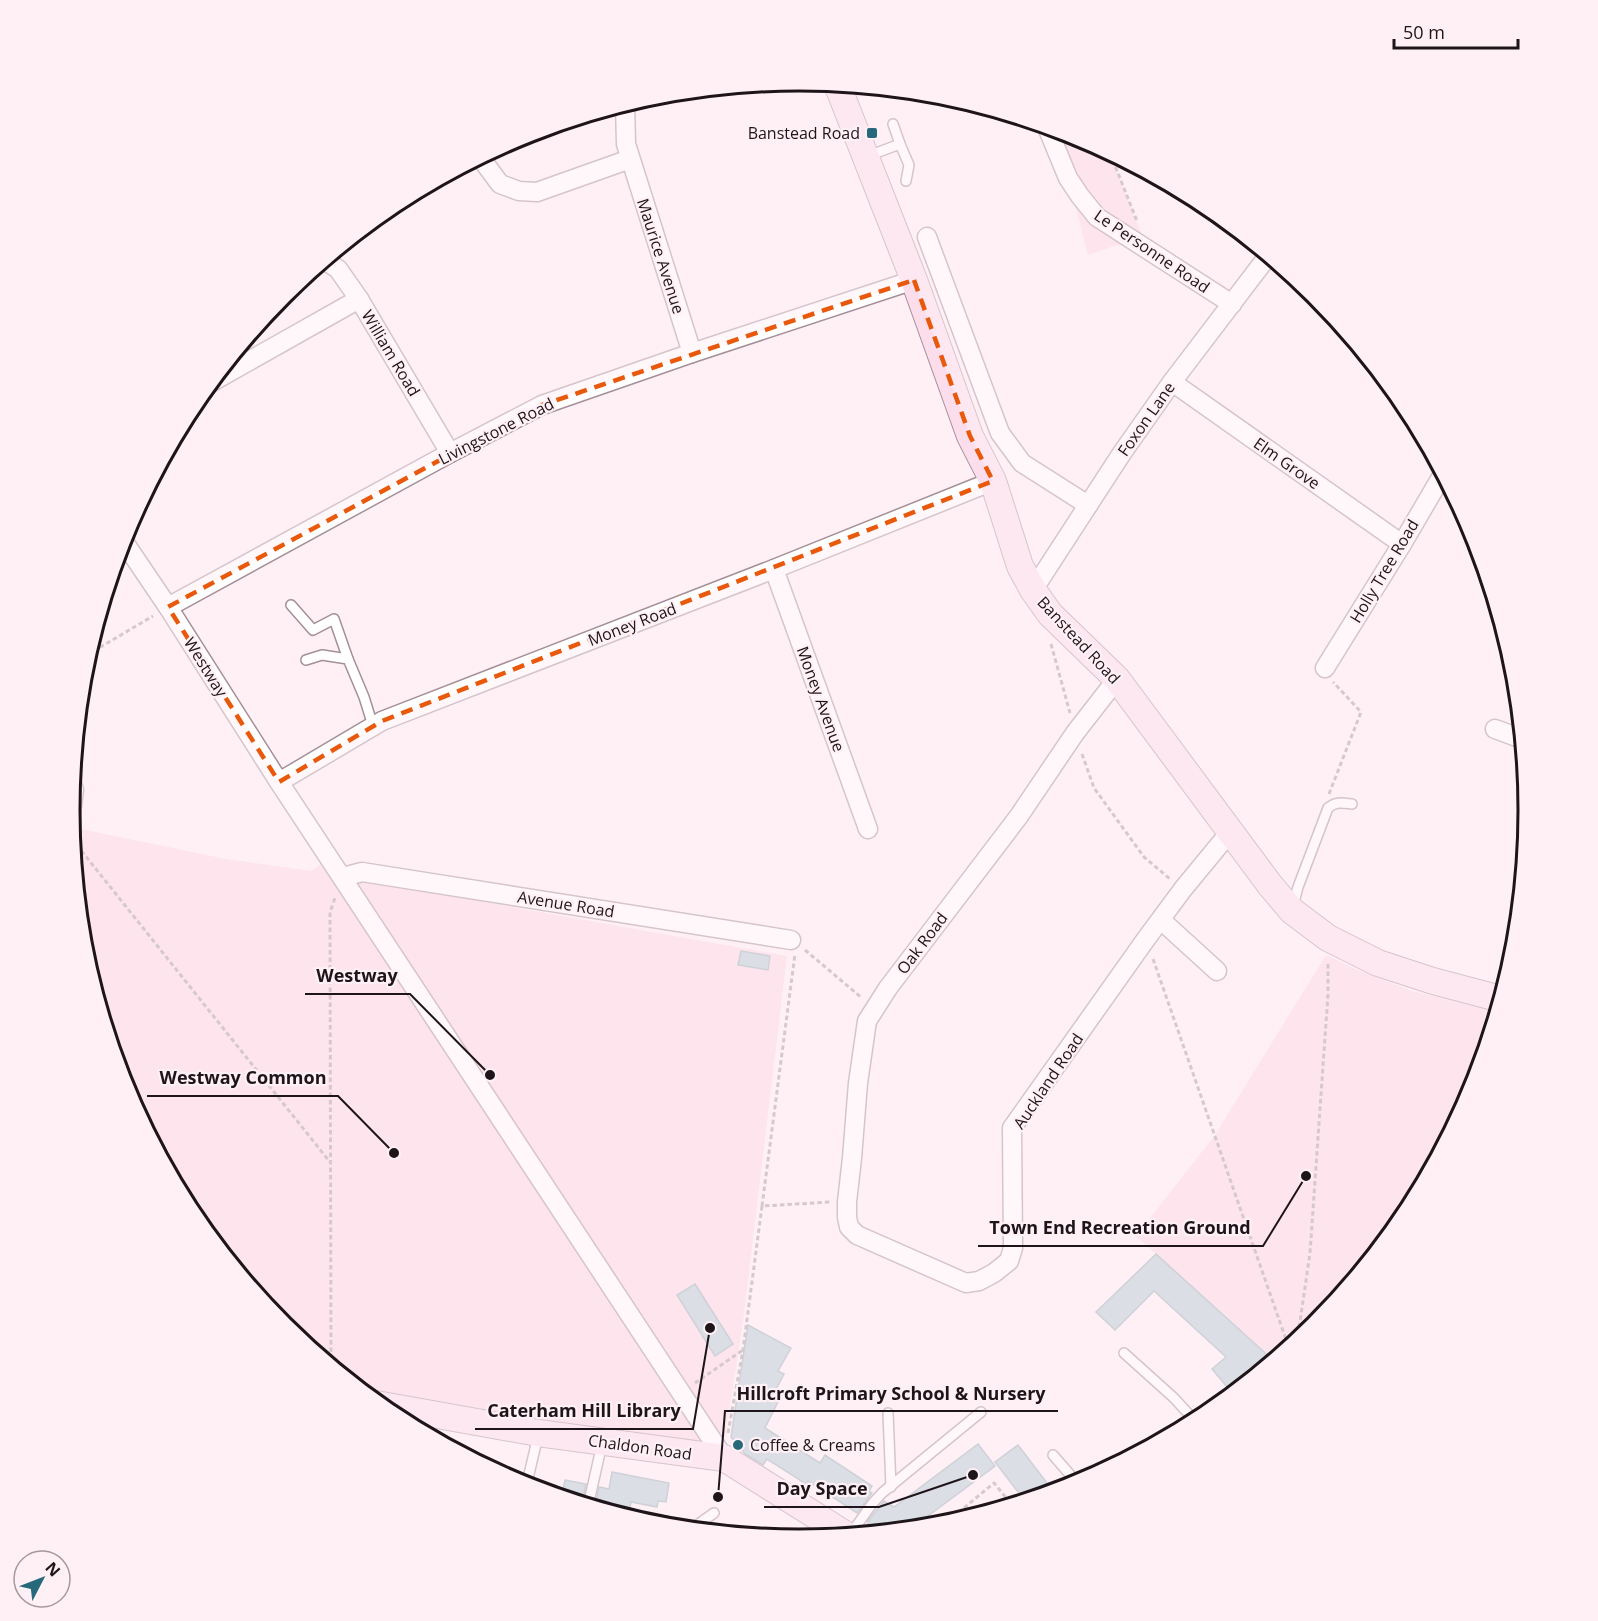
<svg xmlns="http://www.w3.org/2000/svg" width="1598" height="1621" font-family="'Open Sans',sans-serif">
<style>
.green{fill:#fad4e3}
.building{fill:#afc7ce;stroke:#94acb3;stroke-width:1.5}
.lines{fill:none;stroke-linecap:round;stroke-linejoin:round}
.service-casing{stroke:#a58f98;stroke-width:12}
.minor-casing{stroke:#a58f98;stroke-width:21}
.secondary-casing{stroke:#a58f98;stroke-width:28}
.path{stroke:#a5999e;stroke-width:3;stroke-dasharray:4.5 3;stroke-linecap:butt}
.service{stroke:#fff;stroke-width:9}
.minor{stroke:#fff;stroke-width:18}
.secondary{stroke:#fbddeb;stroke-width:26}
.marked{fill:none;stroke:#e8590c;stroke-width:4.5;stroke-dasharray:12 8;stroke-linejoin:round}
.poi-dot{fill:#26697b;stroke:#fff0f6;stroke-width:2}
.labels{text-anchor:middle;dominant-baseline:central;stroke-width:4.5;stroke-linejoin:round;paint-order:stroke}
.poi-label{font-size:16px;fill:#1d1519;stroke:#fff0f6;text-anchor:end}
.street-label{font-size:16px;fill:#1d1519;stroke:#fff0f6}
.rim{fill:none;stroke:#1d1519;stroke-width:3}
.leader{fill:none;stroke:#1d1519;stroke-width:2}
.callout-dot{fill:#1d1519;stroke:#fff0f6;stroke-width:2}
.callout-label{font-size:18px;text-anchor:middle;font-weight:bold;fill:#1d1519;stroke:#fff0f6;stroke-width:4.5;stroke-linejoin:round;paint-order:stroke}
</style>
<rect width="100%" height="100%" fill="#fff0f6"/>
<!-- green -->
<g class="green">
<path d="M1047,127L1079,136L1110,153L1148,250L1117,245L1088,255L1068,178Z"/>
<path d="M71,827L226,859L311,871L321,864L338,889L362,878L462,898L787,956L743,1322L725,1438L706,1448L356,1387L283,1326L192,1216L124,1090L83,953Z"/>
<path d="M1326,955L1355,969L1412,991L1497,1012L1473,1090L1406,1216L1315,1327L1274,1361L1136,1236L1215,1135Z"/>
</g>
<!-- building -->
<g class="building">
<path d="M741,951L770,956L768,970L738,965Z"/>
<path d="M1156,1254L1274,1361L1233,1394L1212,1369L1226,1357L1154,1291L1115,1330L1096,1312Z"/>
<path d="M695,1284L733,1344L715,1356L677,1295Z"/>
<path d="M748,1325L791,1348L778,1371L784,1374L772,1397L779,1400L765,1428L820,1463L825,1455L872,1486L869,1491L872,1493L857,1513L808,1481L806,1484L767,1459L763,1465L745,1454L731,1437Z"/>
<path d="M978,1444L995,1466L924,1519L919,1523L915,1529L879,1533L867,1525L869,1521H868L884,1501L894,1507Z"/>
<path d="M1018,1445L1054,1492L1025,1501L995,1462Z"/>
<path d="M612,1472L669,1483L666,1502L658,1501L657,1507L631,1502L628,1518L595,1508L599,1487L609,1489Z"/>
<path d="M565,1480L586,1484L582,1504L561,1498Z"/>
</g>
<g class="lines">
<!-- service casing -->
<g class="service-casing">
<g id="service">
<path d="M900,144L909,165L906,181"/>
<path d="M868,156L900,144L893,124"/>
<path d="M291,605L313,630L334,619L348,659"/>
<path d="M306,660L322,655L348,659L364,697L373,726"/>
<path d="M1293,906L1298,887L1328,808C1336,801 1343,803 1352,804"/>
<path d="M1124,1353L1174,1398L1196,1422"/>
<path d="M888,1413L891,1487"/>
<path d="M1053,1455L1079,1485"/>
<path d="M526,1487L538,1436"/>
<path d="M588,1506L602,1444"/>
<path d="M690,1530L714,1513"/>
<path d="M850,1535L872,1504L882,1493L981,1412"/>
</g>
</g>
<!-- minor casing -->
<g class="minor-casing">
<g id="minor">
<path d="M625,104L626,144L692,353"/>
<path d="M1047,127L1068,178L1080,196L1097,217L1232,304"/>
<path d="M480,157L500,184L519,191L537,192L630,159"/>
<path d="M927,237L1000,433L1022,463L1088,505"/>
<path d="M324,260L338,269L359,299L450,453"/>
<path d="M1172,382L1402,544"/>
<path d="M210,383L359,299"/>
<path d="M122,539L168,607L279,782L724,1458"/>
<path d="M774,569L868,829"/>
<path d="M1033,590L1122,453L1172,382L1268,256"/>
<path d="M168,607L450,453L542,405L692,353L914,280"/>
<path d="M1325,668L1402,544L1443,474"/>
<path d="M1117,679L1075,733L1019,816L888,988L867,1021L858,1083L852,1158L847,1202V1217L849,1227L857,1235L966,1283L979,1281L994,1273L1009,1261L1013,1248L1012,1128L1146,939L1183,889L1230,832"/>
<path d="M1495,729L1522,739"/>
<path d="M279,782L382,721L774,569L993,481"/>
<path d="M70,821L74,790L72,784"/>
<path d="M343,877L362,872L791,940"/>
<path d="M1161,920L1217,971"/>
</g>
</g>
<!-- secondary casing -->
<g class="secondary-casing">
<g id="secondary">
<path d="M837,84L914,280L970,436L993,481L1020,566L1033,590L1050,614L1117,679L1270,885L1292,911L1328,938L1378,963L1433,981L1501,999"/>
<path d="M376,1404L538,1433L724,1458L848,1536"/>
</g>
</g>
<!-- path -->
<g class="path">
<path d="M1110,153L1137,221"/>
<path d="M1051,644L1070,713"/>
<path d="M87,655L153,616"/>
<path d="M1082,754L1094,788L1144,857L1170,879"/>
<path d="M1329,794L1361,712L1333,682"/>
<path d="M72,839L330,1162"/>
<path d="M805,950L862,998"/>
<path d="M1153,959L1289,1348"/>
<path d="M762,1206L795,954"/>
<path d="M1297,1342L1310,1253L1328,994V961"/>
<path d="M331,1367L330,912L335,898"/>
<path d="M695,1383L743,1350"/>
<path d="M728,1433L743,1350L762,1206L831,1202"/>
<path d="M941,1527L994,1483L1012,1505"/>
</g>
<!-- service -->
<use href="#service" class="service"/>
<!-- minor -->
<use href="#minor" class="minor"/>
<!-- secondary -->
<use href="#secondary" class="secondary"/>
</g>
<!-- marked area -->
<path d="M0 0H1598V1621H0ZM914,280L970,436L993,481L382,721L279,782L168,607L542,405Z" fill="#fff0f6" fill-opacity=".55" fill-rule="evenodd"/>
<path class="marked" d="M914,280L970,436L993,481L382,721L279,782L168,607L542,405Z"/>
<!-- markers -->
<g class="poi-dot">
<rect x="866" y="127" width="12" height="12" rx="3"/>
<circle cx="738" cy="1445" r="6"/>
</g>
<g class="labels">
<!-- poi labels -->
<g class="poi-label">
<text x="860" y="133">Banstead Road</text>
<text x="750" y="1445" text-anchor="start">Coffee &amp; Creams</text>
</g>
<!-- street labels -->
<g class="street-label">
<text transform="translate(1152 251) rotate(34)">Le Personne Road</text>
<text transform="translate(661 256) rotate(72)">Maurice Avenue</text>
<text transform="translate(391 353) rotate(59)">William Road</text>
<text transform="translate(1146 419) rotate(-55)">Foxon Lane</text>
<text transform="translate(496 431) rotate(-27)">Livingstone Road</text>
<text transform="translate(1287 463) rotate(35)">Elm Grove</text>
<text transform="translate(1384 571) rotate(-59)">Holly Tree Road</text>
<text transform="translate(632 624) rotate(-21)">Money Road</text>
<text transform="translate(1079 640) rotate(47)">Banstead Road</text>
<text transform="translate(206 667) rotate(58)">Westway</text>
<text transform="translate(821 699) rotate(70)">Money Avenue</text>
<text transform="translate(566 904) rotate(9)">Avenue Road</text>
<text transform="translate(922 943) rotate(-53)">Oak Road</text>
<text transform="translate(1048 1081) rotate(-56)">Auckland Road</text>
<text transform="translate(640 1447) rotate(8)">Chaldon Road</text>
</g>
</g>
<!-- crop -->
<path d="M0 0H1598V1621H0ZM80 810a719 719 0 1 1 1438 0a719 719 0 1 1-1438 0Z" fill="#fff0f6" fill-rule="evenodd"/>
<path class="rim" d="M80 810a719 719 0 1 1 1438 0a719 719 0 1 1-1438 0Z"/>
<!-- callouts -->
<path class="leader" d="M490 1075L410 994H305M394 1153L338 1096H147M1306 1176L1263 1246H978M718 1497L725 1411H1058M710 1328L693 1429H475M973 1475L879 1507H764"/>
<g class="callout-dot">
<circle cx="490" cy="1075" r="6"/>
<circle cx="394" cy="1153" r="6"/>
<circle cx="1306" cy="1176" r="6"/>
<circle cx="718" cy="1497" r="6"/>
<circle cx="710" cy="1328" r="6"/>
<circle cx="973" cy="1475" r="6"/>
</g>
<g class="callout-label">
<text x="357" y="982">Westway</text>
<text x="243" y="1084">Westway Common</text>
<text x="1120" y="1234">Town End Recreation Ground</text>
<text x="891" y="1400">Hillcroft Primary School &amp; Nursery</text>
<text x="584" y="1417">Caterham Hill Library</text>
<text x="822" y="1495">Day Space</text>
</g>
<!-- north arrow -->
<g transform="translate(42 1579) rotate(48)"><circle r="28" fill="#fff0f6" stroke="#a5989e" stroke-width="1.5"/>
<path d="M0-4.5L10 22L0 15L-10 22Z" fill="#26697b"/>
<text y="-9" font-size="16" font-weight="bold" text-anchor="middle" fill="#1d1519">N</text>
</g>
<!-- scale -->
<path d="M1394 39v9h124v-9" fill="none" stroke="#1d1519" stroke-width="3"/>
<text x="1403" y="39" font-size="18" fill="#1d1519" stroke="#fff0f6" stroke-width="4.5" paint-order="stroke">50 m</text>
</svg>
